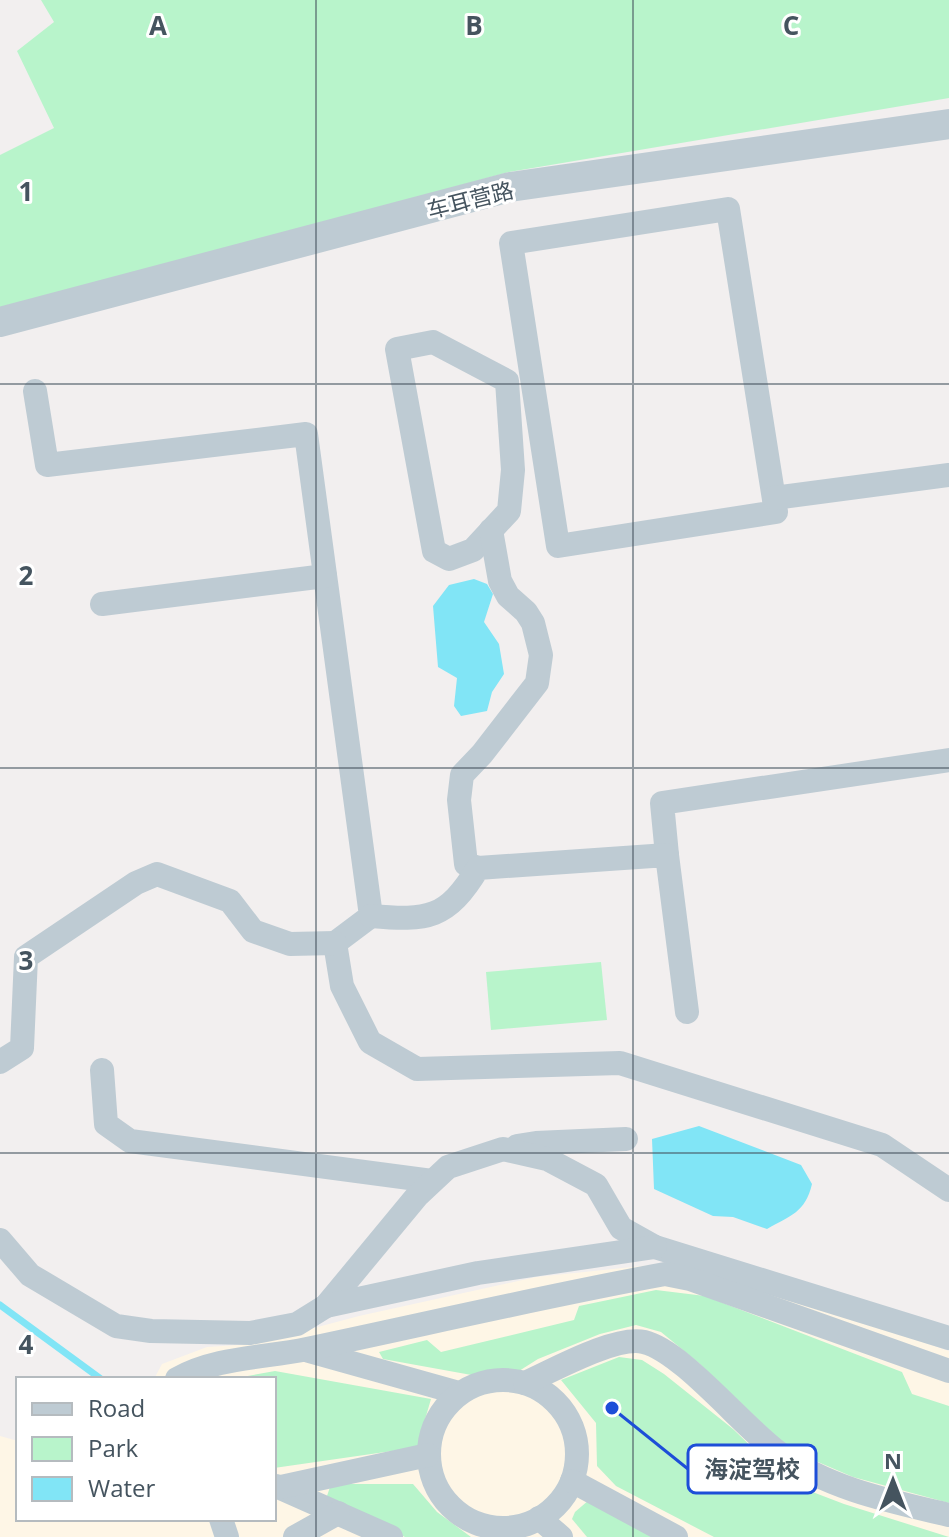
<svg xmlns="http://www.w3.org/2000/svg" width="949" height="1537" font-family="'Open Sans','Noto Sans SC',sans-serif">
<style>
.commercial{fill:#fef6e6}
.green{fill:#b8f4cb}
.water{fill:#81e5f6}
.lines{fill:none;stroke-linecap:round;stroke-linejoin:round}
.stream{stroke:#81e5f6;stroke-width:7}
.minor{stroke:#becbd3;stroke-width:24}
.tertiary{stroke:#becbd3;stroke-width:30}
.grid{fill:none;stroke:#45545f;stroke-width:2;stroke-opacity:0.55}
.labels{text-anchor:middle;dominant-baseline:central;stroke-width:6;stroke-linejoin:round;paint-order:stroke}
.street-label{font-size:22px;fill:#45545f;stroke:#fff}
.grid-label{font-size:26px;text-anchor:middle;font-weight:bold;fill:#45545f;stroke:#fff;stroke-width:6;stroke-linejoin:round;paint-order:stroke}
.leader{fill:none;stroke:#1d4ed8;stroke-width:3}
.callout-dot{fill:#1d4ed8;stroke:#fff;stroke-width:3}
.callout{fill:#fff;stroke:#1d4ed8;stroke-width:3}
.callout-label{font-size:24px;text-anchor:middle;font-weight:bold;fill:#45545f}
</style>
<rect width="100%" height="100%" fill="#f2efef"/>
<!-- commercial -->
<path class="commercial" d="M671,1263L817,1305L949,1351V1537H0V1436L18,1441V1519H274V1379H154L162,1364L207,1347L254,1344L359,1316L536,1277Z"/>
<!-- green -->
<g class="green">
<path d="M41,0H949V98L509,172L0,311V155L54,128L17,51L54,22Z"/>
<path d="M601,962L607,1020L491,1030L486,972Z"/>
<path d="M656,1290L705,1296L902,1372L912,1394L949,1406V1503L853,1477L790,1450L700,1364L661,1332L636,1325L600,1334L538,1359L519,1371L501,1370L477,1376L383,1359L379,1352L427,1340L441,1352L574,1320L579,1306Z"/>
<path d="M619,1357L642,1360L664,1374L733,1429L789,1483L844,1504L949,1537H714L616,1486L597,1466L596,1423L561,1380Z"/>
<path d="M275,1371L431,1399L419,1440L420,1447L274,1468V1379H231Z"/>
<path d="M348,1484H413L437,1512L471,1537H405L326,1499L330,1487Z"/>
<path d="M589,1500L659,1537H587L572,1519L575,1512Z"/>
</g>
<!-- water -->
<g class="water">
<path d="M474,579L487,584L493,594L484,622L499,644L504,674L492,692L487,711L461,716L454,706L457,678L438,667L433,606L449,585Z"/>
<path d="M699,1126L801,1165L812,1184C805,1213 791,1215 767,1229L733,1217L713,1216L654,1189L652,1139Z"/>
</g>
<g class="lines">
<!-- stream -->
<path class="stream" d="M0,1305L101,1379"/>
<!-- minor -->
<g class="minor">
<path d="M728,209L776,512L558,546L511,243Z"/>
<path d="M433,342L507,381L513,470L509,511L473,550L449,559L434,551L397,349Z"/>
<path d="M35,391L47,465L306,434L371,916L335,943L342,986L370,1042L417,1069L620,1063L882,1145L949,1190"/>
<path d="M774,498L949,475"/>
<path d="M102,604L325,576"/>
<path d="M667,855L662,803L949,760"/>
<path d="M478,868L466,864L459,800L462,775L482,754L537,683L541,655L533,623L526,612L508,596L500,581L491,530"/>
<path d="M371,916C428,921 447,919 478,868L667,855L687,1012"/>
<path d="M0,1062L22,1048L26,957L136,883L157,874L230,901L253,931L290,944L335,943"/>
<path d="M102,1070L106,1124L130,1141L432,1181"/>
<path d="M517,1146L536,1143L626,1139"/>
<path d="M0,1240L30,1275L116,1326L151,1331L250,1333L297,1324L326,1306L417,1196L448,1167L503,1149L547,1159L596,1185L621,1228L655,1247L949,1338"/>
<path d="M326,1306L478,1273L655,1247"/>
<path d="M309,1351L459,1393"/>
<path d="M177,1379C216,1357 264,1358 307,1349C426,1324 545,1296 665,1274L690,1279L949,1371"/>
<circle cx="503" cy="1454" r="74"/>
<path d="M525,1383C552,1371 616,1335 644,1342C682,1351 743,1427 779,1453C829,1489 890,1501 949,1515"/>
<path d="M572,1481L676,1537"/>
<path d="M276,1486L391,1537"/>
<path d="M281,1487L428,1455"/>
<path d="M539,1518L561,1537"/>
<path d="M221,1519L227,1537"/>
<path d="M295,1537L338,1513"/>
</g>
<!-- tertiary -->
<path class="tertiary" d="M0,322L510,187L949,124"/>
</g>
<!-- grid -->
<path class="grid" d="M316,0V1537M633,0V1537M0,384H949M0,768H949M0,1153H949"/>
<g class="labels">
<!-- street labels -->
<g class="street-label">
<text transform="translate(470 199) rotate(-14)">车耳营路</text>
</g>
</g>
<g class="grid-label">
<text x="158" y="35">A</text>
<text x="474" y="35">B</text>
<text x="791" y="35">C</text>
<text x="26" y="201">1</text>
<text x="26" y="585">2</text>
<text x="26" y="970">3</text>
<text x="26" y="1354">4</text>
</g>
<!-- callouts -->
<path class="leader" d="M612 1408L688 1469"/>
<circle class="callout-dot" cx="612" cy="1408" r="8"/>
<rect class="callout" x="688" y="1445" width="128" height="48" rx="8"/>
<g class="callout-label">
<text x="752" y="1478">海淀驾校</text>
</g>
<!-- legend -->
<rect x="16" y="1377" width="260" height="144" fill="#ffffff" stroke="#b5bbbf" stroke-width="2"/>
<rect x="32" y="1403" width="40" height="12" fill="#becbd3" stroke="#b5bbbf" stroke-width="2"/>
<text x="88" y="1417" font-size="24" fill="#45545f">Road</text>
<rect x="32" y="1437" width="40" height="24" fill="#b8f4cb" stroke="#b5bbbf" stroke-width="2"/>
<text x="88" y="1457" font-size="24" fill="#45545f">Park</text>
<rect x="32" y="1477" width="40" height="24" fill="#81e5f6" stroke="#b5bbbf" stroke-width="2"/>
<text x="88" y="1497" font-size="24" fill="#45545f">Water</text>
<!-- north arrow -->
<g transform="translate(893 1481)" stroke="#ffffff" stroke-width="6" paint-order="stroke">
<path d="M0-6L14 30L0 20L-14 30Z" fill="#45545f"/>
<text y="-12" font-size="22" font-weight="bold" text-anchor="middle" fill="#45545f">N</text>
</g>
</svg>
